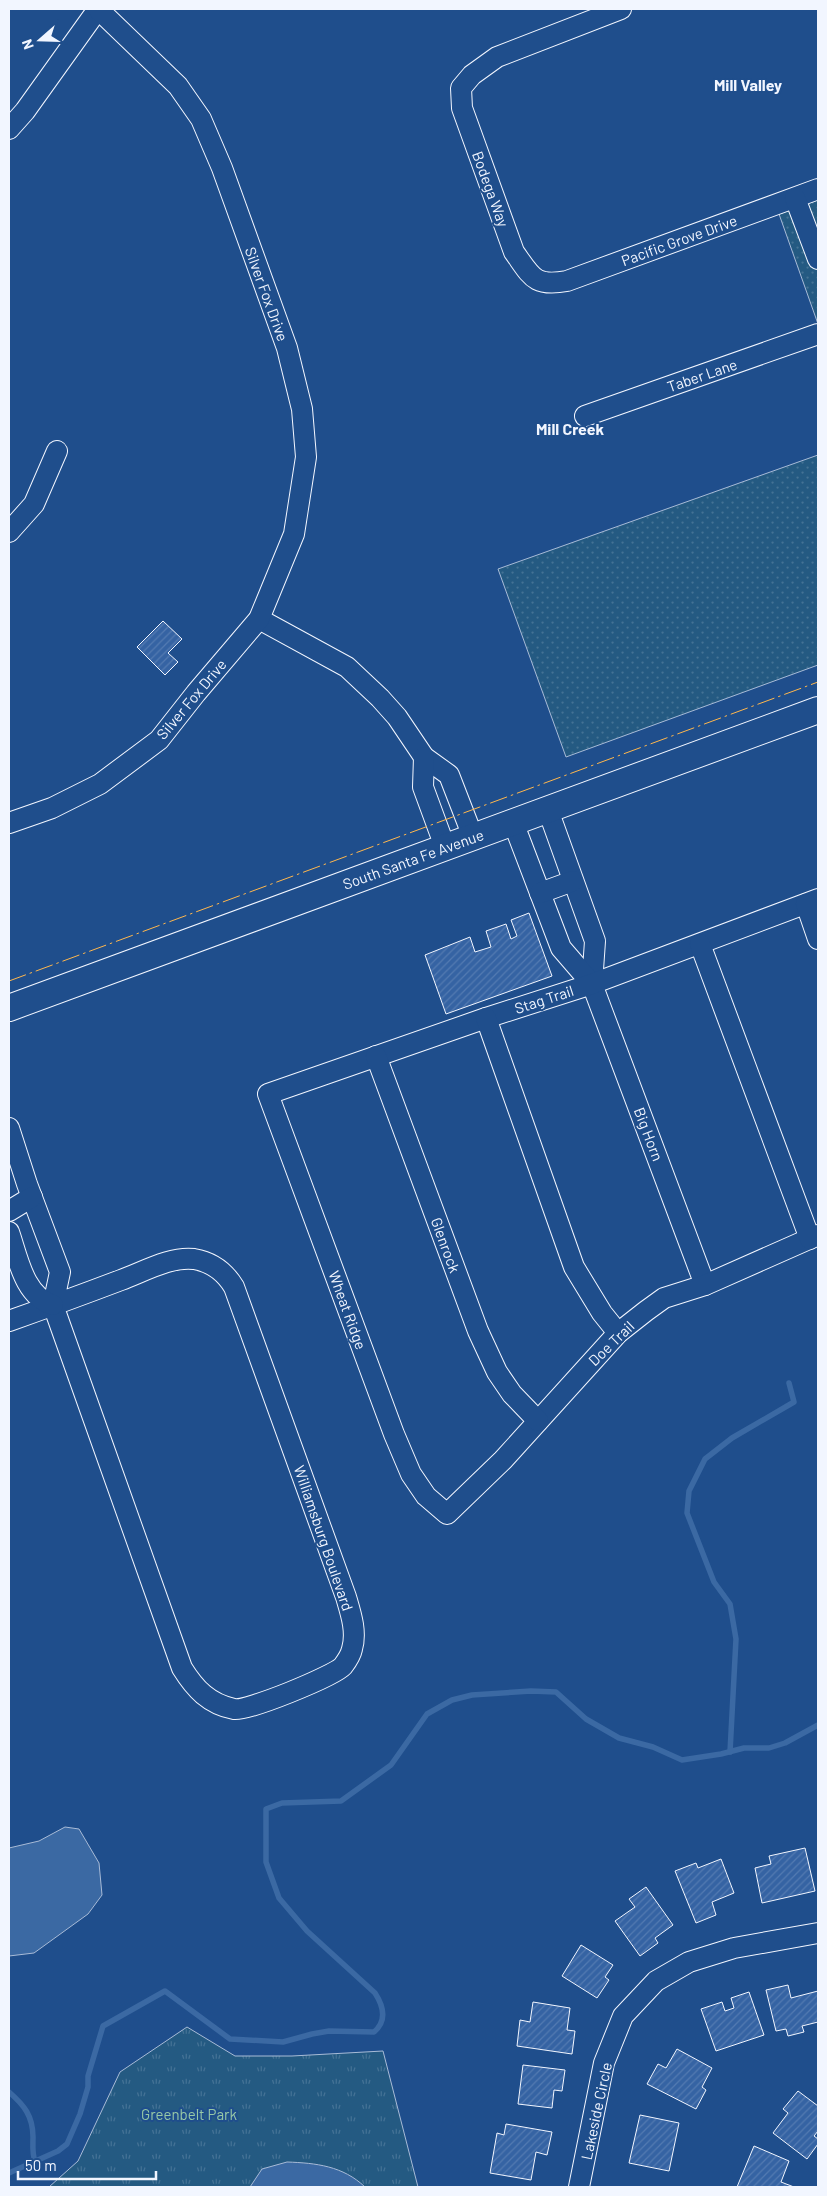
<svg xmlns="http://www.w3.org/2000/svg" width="827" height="2196" font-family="Barlow,sans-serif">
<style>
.grass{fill:url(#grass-dots);stroke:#a8bbd7}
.park{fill:url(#park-tufts);stroke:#a8bbd7}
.water{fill:#3b69a3;stroke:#a8bbd7}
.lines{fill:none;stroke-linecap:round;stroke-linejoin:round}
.stream{stroke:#3b69a3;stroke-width:5.5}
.building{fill:url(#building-hatch);stroke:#f2f6ff}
.minor-casing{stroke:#f2f6ff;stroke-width:22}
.major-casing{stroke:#f2f6ff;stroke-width:28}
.minor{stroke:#1f4e8c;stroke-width:20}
.major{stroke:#1f4e8c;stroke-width:26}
.power{stroke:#ffb74d;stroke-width:1;stroke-dasharray:18 4 2.5 4;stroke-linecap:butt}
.labels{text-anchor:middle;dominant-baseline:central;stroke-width:4;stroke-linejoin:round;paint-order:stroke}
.street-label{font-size:15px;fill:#f2f6ff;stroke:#1f4e8c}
.park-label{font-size:15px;fill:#97c8a6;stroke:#1f4e8c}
.neighbourhood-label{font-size:16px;font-weight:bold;fill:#f2f6ff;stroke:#1f4e8c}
</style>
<defs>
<pattern id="grass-dots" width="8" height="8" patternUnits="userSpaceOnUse" patternTransform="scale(1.25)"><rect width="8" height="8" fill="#245a82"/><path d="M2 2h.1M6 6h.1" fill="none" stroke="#447295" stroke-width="1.8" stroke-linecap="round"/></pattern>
<pattern id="park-tufts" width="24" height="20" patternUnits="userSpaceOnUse" patternTransform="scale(1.25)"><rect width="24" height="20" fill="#245a82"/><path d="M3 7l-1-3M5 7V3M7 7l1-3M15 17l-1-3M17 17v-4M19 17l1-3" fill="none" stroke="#447295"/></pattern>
<pattern id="building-hatch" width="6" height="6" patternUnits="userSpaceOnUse" patternTransform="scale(1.25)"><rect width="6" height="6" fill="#3563a3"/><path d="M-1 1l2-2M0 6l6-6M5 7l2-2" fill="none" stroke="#537ab1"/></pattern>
</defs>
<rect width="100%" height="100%" fill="#1f4e8c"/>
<!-- grass -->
<g class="grass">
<path d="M818,200V324L779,214Z"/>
<path d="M818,455V665L566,757L498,569Z"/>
</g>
<!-- park -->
<path class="park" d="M187,2027L235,2056H292L383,2051L418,2187H49L78,2161L120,2072Z"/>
<!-- water -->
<g class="water">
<path d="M65,1827L79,1829L99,1863L102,1895L88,1914L34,1953L9,1956V1848L39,1841Z"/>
<path d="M287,2162C316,2163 343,2166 365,2187H250L262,2169Z"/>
</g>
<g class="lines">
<!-- stream -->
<g class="stream">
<path d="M730,1752L736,1639L730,1604L714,1582L687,1513L689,1491L705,1459L732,1438L794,1402L789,1383"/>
<path d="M9,2092C24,2105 33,2116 33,2137C33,2145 32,2154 35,2161"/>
<path d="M9,2173L58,2151L67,2144L80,2114L88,2087V2076L103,2026L165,1991L230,2039L283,2042L312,2034L329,2031L374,2032C387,2021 384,2007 375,1993L307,1931L279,1898L266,1862V1809L282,1803L341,1801L391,1765L427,1714L452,1700L472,1695L531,1691L556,1692L586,1719L619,1738L653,1747L682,1760L721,1754L744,1748H769L785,1743L818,1725"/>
</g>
</g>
<!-- building -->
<g class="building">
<path d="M163,621L182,639L168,653L178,662L165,675L137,647Z"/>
<path d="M529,913L552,976L446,1014L425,955L470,937L475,952L491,947L486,931L506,924L511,939L517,936L511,920Z"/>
<path d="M805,1848L815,1891L762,1903L755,1868L771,1864L769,1856Z"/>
<path d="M721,1859L734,1893L712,1902L716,1915L696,1923L675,1871L696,1863L698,1868Z"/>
<path d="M646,1887L673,1925L655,1938L658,1943L640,1956L615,1921L635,1907L629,1899Z"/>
<path d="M581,1945L613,1965L605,1977L609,1980L597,1998L562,1976Z"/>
<path d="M788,1985L791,1998L818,1991V2022L802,2026L804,2032L788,2036L786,2029L776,2031L766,1990Z"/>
<path d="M749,1992L764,2035L716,2051L701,2009L722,2002L725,2011L734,2008L731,1998Z"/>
<path d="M533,2002L570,2008L567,2030L575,2031L572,2054L517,2046L520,2020L530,2022Z"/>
<path d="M677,2049L712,2068L702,2087L706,2090L696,2109L647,2084L658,2064L666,2068Z"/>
<path d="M523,2065L565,2070L562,2091L554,2090L552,2108L518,2104Z"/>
<path d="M798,2091L818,2106V2131L814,2136L818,2139V2144L807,2159L773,2133L788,2113L783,2109Z"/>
<path d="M640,2115L679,2123L669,2171L629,2163Z"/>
<path d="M506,2124L552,2132L547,2155L536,2152L531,2180L490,2173L497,2133L504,2135Z"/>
<path d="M754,2146L789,2161L781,2182L794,2187H737Z"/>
</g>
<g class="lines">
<!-- minor casing -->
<g class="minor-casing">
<g id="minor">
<path d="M621,9L497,57L472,75L461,88L462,108L514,252C532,277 534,287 567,281L818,189"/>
<path d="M9,129L25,111L98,9"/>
<path d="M795,198L818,259"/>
<path d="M585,416L818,334"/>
<path d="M9,532L34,504L57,451"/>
<path d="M259,619L347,667L380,698L397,717L424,757L449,775L473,837"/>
<path d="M424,757L423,787L445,847"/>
<path d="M548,810L595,941L592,984"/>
<path d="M513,822L561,948L592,984L705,1285"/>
<path d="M9,823L52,808L100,784L159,740L196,693L259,619L294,534L306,457L302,409L287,348L222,168L201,119L178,86L98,9"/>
<path d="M540,893L573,881"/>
<path d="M818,899L592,984L486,1018L268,1094L394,1434L411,1474L426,1496L447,1514L503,1460L618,1333L646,1311L664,1298L705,1285L818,1235"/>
<path d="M806,904L818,939"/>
<path d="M700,944L810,1239"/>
<path d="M486,1018L574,1267L602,1313L618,1333"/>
<path d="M376,1056L478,1331L497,1372L512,1394L538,1421"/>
<path d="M9,1128L27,1184L60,1272L53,1305L182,1668C195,1689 209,1704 234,1709C246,1712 334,1676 343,1666C346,1662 351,1654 352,1649C357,1632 351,1614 346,1597L234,1287C225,1272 212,1262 194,1259C171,1256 143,1272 121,1280C84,1294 46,1308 9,1321"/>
<path d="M9,1211L32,1197"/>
<path d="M9,1232C18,1258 24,1296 53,1305"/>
<path d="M579,2187L604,2063L623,2016L656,1981L689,1962L734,1948L818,1933"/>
</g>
</g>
<!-- major casing -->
<g class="major-casing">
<path id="major" d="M9,1008L818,710"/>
</g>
<!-- minor -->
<use href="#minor" class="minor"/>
<!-- major -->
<use href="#major" class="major"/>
<!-- power -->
<path class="power" d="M9,981L818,682"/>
</g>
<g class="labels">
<!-- street labels -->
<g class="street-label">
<text transform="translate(491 189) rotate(70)">Bodega Way</text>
<text transform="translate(679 240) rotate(-20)">Pacific Grove Drive</text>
<text transform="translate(267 294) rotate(70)">Silver Fox Drive</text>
<text transform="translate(702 375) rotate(-19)">Taber Lane</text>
<text transform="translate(191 699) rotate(-50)">Silver Fox Drive</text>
<text transform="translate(413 859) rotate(-20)">South Santa Fe Avenue</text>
<text transform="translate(544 999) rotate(-18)">Stag Trail</text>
<text transform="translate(649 1134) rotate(69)">Big Horn</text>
<text transform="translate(446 1245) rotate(70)">Glenrock</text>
<text transform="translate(348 1310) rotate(70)">Wheat Ridge</text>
<text transform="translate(611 1343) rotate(-44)">Doe Trail</text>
<text transform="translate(324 1538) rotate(71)">Williamsburg Boulevard</text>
<text transform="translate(596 2111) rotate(-78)">Lakeside Circle</text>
</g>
<!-- park labels -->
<g class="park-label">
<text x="189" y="2114">Greenbelt Park</text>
</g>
<!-- neighbourhood labels -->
<g class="neighbourhood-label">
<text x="748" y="84">Mill Valley</text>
<text x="570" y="428">Mill Creek</text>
</g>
</g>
<!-- border -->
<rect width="827" height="2196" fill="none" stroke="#f2f6ff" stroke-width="20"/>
<!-- north arrow -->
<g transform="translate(40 40) rotate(250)" stroke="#1f4e8c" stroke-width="4" paint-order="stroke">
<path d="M0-4L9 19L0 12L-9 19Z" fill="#f2f6ff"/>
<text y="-8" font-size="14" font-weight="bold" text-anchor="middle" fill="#f2f6ff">N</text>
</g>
<!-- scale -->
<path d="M18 2171v8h138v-8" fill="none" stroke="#f2f6ff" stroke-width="2.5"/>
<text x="25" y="2171" font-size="15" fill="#f2f6ff" stroke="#1f4e8c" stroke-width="4" paint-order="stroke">50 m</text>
</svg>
